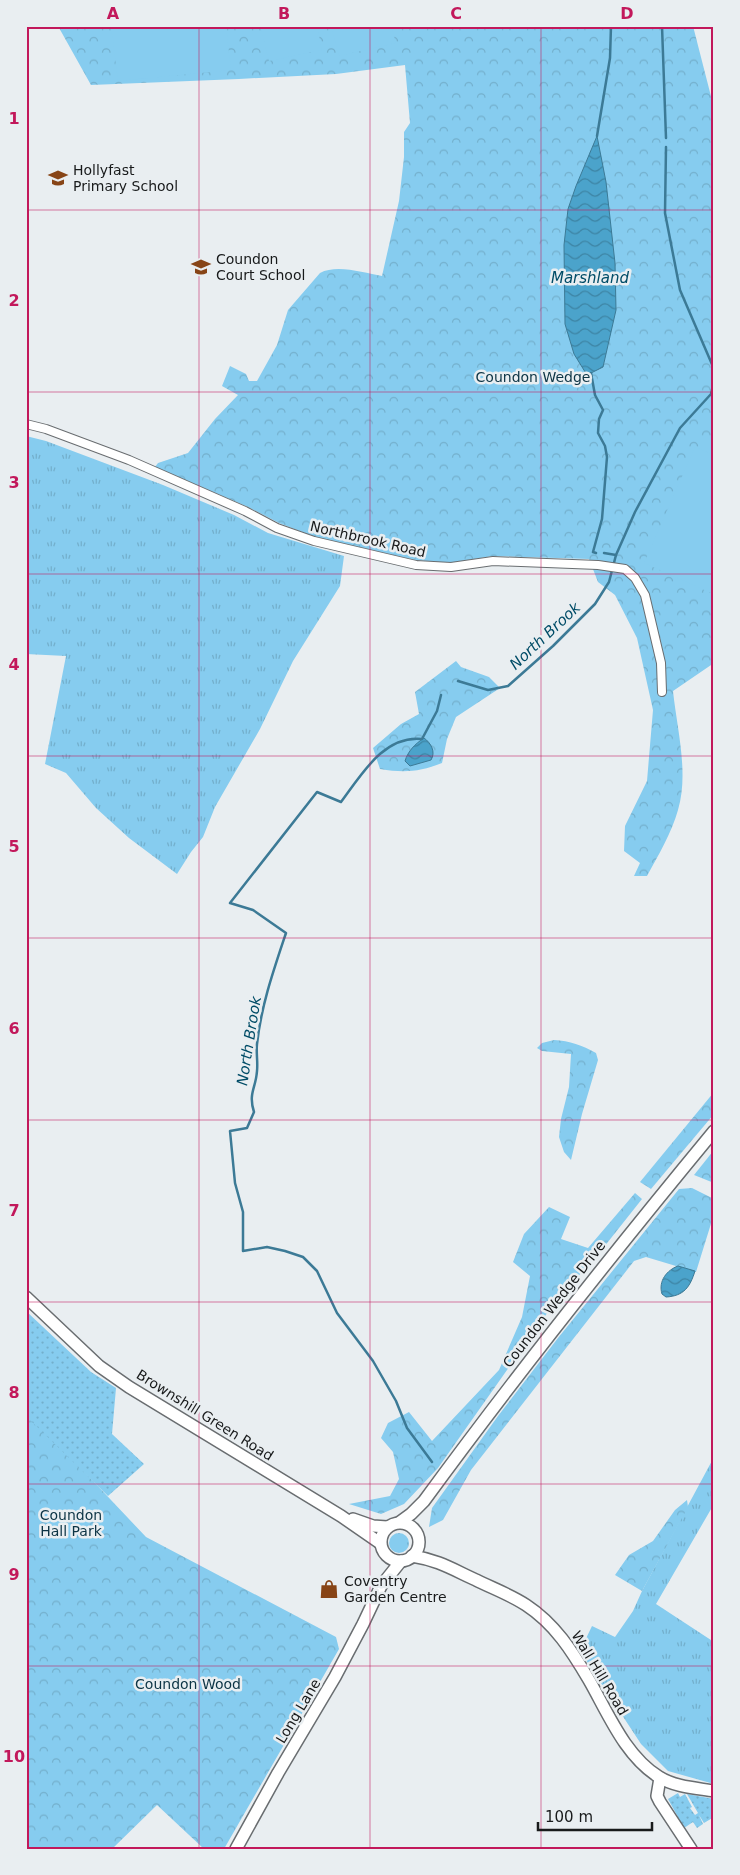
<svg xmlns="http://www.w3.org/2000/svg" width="740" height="1875" font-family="'DejaVu Sans',sans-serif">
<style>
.grass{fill:url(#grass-tufts)}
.forest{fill:url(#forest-crowns)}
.garden{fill:url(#garden-dots)}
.pitch{fill:#86ccef}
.water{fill:url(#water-waves);stroke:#3c7a96}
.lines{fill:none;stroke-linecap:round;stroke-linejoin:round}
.stream{stroke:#3c7a96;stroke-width:2.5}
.street-casing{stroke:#696d70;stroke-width:10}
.secondary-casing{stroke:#696d70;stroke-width:14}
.street{stroke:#fff;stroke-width:8}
.secondary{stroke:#fff;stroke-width:11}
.grid{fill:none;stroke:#c2185b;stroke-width:1;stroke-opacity:0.55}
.labels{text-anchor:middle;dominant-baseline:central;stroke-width:5;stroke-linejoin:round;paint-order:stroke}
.poi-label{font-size:14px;fill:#181a1b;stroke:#e9eef1;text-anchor:start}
.park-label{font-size:14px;fill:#0c3445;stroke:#e9eef1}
.street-label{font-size:14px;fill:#181a1b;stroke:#e9eef1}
.water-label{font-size:15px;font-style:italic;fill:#004c67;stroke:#e9eef1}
.neatline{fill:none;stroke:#c2185b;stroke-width:2}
.grid-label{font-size:16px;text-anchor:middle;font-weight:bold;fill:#c2185b}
</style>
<defs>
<pattern id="grass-tufts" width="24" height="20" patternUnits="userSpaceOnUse" patternTransform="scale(1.25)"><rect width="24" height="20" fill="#86ccef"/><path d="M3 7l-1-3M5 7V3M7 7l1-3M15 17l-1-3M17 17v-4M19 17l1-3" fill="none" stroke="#73afcc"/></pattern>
<pattern id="forest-crowns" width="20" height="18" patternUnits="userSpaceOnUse" patternTransform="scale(1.25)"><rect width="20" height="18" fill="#86ccef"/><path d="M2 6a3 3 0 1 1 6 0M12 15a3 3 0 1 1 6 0" fill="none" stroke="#73afcc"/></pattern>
<pattern id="garden-dots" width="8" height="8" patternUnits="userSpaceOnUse" patternTransform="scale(1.25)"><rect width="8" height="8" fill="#86ccef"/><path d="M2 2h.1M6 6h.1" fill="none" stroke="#73afcc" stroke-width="1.8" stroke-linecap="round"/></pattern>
<pattern id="water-waves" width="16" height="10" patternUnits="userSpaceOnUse" patternTransform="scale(1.25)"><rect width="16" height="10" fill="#4ba3cb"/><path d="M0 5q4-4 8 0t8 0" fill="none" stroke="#3d84a4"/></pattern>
</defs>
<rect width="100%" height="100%" fill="#e9eef1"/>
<!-- grass -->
<g class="grass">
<path d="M26,436L46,441L163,485L234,515L268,533L344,556L340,586L293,661L260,729L215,807L203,837L191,852L177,874L129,838L96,808L66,773L45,764L66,656L26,654Z"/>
<path d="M714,1457V1504L656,1604L714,1642V1784L668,1771L641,1744L580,1651L592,1626L615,1637L633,1611L642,1591Z"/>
<circle cx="399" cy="1543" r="10"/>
</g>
<!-- forest -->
<g class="forest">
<path d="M58,26H693L714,108V663L673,691C677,729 689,773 678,810C672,832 658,856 647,876H634L640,863L624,851L625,826L647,781L653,710L637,638L615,595L598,582L589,559L493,556L450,563L415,560L315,537L279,523L248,507L155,467L158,463L188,453L215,419L238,395L222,386L230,366L246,374L249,381H257L277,345L288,310L320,273C337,264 364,273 382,276L399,201L404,157V132L410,123L405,65L336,74L239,79L91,85Z"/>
<path d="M456,661L461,667L489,677L500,688L456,717L447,739L442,763C419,772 404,773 380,769L373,748L401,724L419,714L415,692Z"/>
<path d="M554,1040C570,1041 582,1045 596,1053L598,1060L582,1114L571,1160L564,1152L559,1137L561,1119L569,1087L571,1054L542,1051L537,1048L542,1043Z"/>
<path d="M714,1092V1114L651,1189L640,1182Z"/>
<path d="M714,1150V1183L694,1175Z"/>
<path d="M692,1188L714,1199V1214L696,1272L646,1257L634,1261L471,1470L443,1520L429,1527L432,1508L498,1416L558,1338L679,1189Z"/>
<path d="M635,1193L642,1199L600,1252L555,1302L438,1468L404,1504L381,1514L349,1504L390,1496L399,1479L393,1452L381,1438L388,1423L409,1412L432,1441L499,1370L522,1317L530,1276L513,1262L524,1234L549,1207L570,1217L561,1239L588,1248Z"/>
<path d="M26,1414L76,1463L146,1537L336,1637L339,1649L224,1849H204L157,1805L112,1849H26Z"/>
<path d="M687,1500L688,1507L642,1591L615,1575L629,1555L653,1541L675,1510Z"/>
</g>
<!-- garden -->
<g class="garden">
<path d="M26,1311L91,1372L116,1388L112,1434L144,1464L108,1496L26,1416Z"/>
<path d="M678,1793L680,1797L685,1794L692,1807L690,1808L695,1815L698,1813L687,1794L714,1799V1817L704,1823L699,1815L703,1824L697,1828L693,1822L684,1828L668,1799Z"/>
</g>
<!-- pitch -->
<g class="pitch">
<path d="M111,26H226L231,70L118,81Z"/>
<path d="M260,26H317L322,50L269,61Z"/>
<path d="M331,26H391L396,43L339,56Z"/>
<path d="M695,447L714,455V587L711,593L644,563Z"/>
</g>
<!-- water -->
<g class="water">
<path d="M597,136L606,182L615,263L616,310L603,367L587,375L574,354L565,324L564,245L568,209L576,186Z"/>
<path d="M424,738C431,743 436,752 431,760L410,766L405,761C408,751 415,744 424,738Z"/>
<path d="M678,1266L695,1271C690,1287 684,1296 666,1297L662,1294C658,1281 667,1270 678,1266Z"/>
</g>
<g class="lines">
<!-- stream -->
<g class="stream">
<path d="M662,26L666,138"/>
<path d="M597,136L610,58L611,26"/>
<path d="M666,147L665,213L680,290L714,369"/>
<path d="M591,373L595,395L603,410L599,419L598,433L605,446L607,457L602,519L593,552L596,553"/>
<path d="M604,553L616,555"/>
<path d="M458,681L488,690L508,686L553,646L595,604L609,582L616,555L635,512L680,428L711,394L714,381"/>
<path d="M432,1462L407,1428L396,1401L373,1361L337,1313L317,1271L303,1257L285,1251L267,1247L243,1251V1212L235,1183L230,1131L247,1128L254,1112C248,1093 256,1088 257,1071C258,1062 256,1053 257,1044C261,1006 274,969 286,933L253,910L230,903L317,792L341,802C362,774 384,735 422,739L437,711L441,695"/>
</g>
<!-- street casing -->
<g class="street-casing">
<path id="street" d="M26,424L46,429L129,460L245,511L277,528L314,541L416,565L451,567L493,561L598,565L625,569L635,578L645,595L661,663L662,692"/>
</g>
<!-- secondary casing -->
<g class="secondary-casing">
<g id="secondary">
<path d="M26,1297L99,1366L129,1387L341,1516L380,1543"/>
<path d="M353,1519L373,1526L387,1527"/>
<path d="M400,1522L411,1514L424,1501C517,1374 614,1252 714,1131"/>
<circle cx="400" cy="1542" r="19"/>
<path d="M412,1556C438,1560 452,1569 476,1580C492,1588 511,1595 526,1605C555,1624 572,1651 589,1680C608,1713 625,1756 659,1777C675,1787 696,1788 714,1791"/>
<path d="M660,1778L657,1796L660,1802L691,1849"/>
<path d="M236,1849L278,1773L335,1677L363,1624L381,1586L401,1561"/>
</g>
</g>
<!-- street -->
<use href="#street" class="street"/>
<!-- secondary -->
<use href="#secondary" class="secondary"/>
</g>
<!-- grid -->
<path class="grid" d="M199,26V1849M370,26V1849M541,26V1849M26,210H714M26,392H714M26,574H714M26,756H714M26,938H714M26,1120H714M26,1302H714M26,1484H714M26,1666H714"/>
<!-- icons -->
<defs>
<g id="school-bare" transform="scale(1.5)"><path d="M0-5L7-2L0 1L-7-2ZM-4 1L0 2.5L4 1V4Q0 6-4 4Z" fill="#874416" stroke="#e9eef1" stroke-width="2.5" paint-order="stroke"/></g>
<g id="shop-bare" transform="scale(1.5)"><path d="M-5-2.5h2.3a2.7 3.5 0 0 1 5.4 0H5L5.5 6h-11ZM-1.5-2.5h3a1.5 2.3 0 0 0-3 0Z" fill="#874416" stroke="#e9eef1" stroke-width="2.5" paint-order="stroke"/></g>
</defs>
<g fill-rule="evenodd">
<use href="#school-bare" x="58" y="178"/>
<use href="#school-bare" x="201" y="267"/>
<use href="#shop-bare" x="329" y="1589"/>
</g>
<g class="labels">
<!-- poi labels -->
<g class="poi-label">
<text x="73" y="170">Hollyfast<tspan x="73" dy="16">Primary School</tspan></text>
<text x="216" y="259">Coundon<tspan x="216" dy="16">Court School</tspan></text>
<text x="344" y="1581">Coventry<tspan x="344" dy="16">Garden Centre</tspan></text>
</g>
<!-- park labels -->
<g class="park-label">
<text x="533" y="377">Coundon Wedge</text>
<text x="71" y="1515">Coundon<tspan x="71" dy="16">Hall Park</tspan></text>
<text x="188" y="1684">Coundon Wood</text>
</g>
<!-- street labels -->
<g class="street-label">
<text transform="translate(368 539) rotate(13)">Northbrook Road</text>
<text transform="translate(554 1304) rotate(-52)">Coundon Wedge Drive</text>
<text transform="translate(205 1415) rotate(32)">Brownshill Green Road</text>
<text transform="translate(600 1673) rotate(59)">Wall Hill Road</text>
<text transform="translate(298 1711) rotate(-59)">Long Lane</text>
</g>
<!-- water labels -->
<g class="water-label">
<text x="590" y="278">Marshland</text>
<text transform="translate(545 636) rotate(-43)">North Brook</text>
<text transform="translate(249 1041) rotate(-81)">North Brook</text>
</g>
</g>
<!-- border -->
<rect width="740" height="1875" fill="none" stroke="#e9eef1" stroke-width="55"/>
<!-- scale -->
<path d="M538 1822v8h114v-8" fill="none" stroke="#181a1b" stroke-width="2.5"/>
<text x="545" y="1822" font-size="15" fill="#181a1b" stroke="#e9eef1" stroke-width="4" paint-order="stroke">100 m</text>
<rect x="28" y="28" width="684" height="1820" class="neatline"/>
<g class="grid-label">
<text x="113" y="19">A</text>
<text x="284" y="19">B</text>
<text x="456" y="19">C</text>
<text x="627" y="19">D</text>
<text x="14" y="124">1</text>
<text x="14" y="306">2</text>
<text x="14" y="488">3</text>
<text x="14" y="670">4</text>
<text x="14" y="852">5</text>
<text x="14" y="1034">6</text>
<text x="14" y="1216">7</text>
<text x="14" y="1398">8</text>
<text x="14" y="1580">9</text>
<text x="14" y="1762">10</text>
</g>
</svg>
